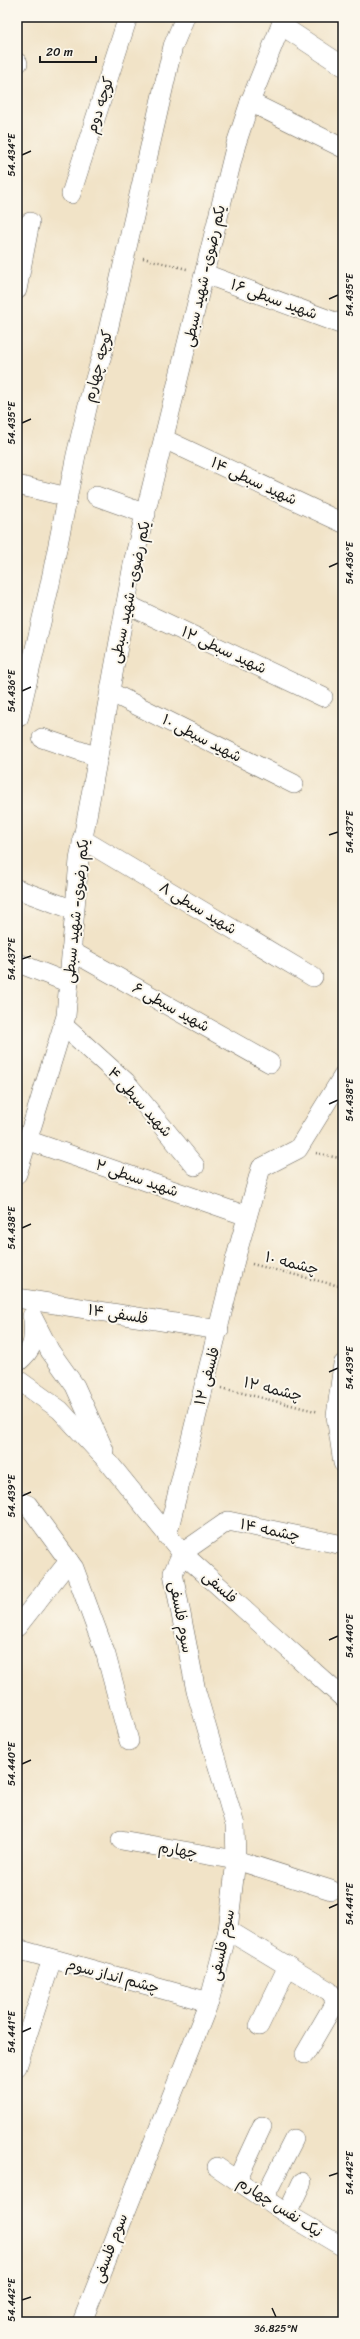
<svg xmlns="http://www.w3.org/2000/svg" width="360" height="2339" font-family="Sriracha,'Playpen Sans Arabic',sans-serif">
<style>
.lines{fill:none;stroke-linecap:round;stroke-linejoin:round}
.minor-casing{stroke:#676258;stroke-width:20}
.path{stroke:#676258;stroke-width:2.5;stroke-dasharray:1 3;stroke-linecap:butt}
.minor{stroke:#fff;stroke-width:19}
.ticks{fill:none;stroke:#1c1c1c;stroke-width:1.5}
.labels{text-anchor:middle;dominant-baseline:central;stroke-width:4;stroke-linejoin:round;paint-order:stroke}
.street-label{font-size:15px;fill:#1c1c1c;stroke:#fbf7ec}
.neatline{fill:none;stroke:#1c1c1c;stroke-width:1.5}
.ticks-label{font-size:10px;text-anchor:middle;fill:#1c1c1c}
</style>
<rect width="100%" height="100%" fill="#fbf7ec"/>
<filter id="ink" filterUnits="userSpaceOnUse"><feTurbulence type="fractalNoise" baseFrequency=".025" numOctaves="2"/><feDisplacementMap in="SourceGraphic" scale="8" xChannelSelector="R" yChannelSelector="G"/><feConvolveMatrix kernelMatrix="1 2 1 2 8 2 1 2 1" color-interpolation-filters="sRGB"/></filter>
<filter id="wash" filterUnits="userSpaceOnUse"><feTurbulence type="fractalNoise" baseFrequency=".012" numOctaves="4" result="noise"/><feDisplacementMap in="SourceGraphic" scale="16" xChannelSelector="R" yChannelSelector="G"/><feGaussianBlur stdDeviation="0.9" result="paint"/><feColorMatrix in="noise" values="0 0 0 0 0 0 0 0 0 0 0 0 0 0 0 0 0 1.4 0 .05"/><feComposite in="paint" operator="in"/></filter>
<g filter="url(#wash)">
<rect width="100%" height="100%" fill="#f1e3c7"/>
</g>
<g filter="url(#ink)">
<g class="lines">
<!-- minor casing -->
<g class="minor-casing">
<g id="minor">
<path d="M281,25L343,66"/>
<path d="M17,63H18"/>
<path d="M250,102L343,148"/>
<path d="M71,194L128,17"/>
<path d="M205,274L343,325"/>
<path d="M17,290L30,222"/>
<path d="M164,439L343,523"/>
<path d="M17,485L68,497"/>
<path d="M96,496L146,514"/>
<path d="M126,604L323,697"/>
<path d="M110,692L294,784"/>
<path d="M19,717L50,584L76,455L90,396L104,348L173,46L185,17"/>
<path d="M42,738L98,757"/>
<path d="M82,839L313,977"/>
<path d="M17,889L74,910"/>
<path d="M71,951L270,1063"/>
<path d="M18,963L69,983"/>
<path d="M64,1026L126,1082L195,1166"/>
<path d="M27,1140L247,1216"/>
<path d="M17,1174L66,1016L79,860L134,559L236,144L250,102L281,25L282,17"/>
<path d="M17,1298L219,1330"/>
<path d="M32,1316L50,1351L75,1386L104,1450"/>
<path d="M17,1363C34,1349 34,1342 33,1321"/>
<path d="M343,1364L336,1416L343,1463"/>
<path d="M17,1379L60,1410L110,1464L182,1553L343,1698"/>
<path d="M17,1500L28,1505L74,1568L106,1655L129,1741"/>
<path d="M167,1536L235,1260L261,1168L298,1149L343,1076"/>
<path d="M17,1627L69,1561"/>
<path d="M121,1840L236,1860L331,1890"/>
<path d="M228,1930L329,1991L334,1997V2004L305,2054"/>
<path d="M17,1949L209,2002"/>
<path d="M259,2026L288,1966"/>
<path d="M17,2067L52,1959"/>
<path d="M217,2167L287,2214L343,2247"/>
<path d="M237,2180L262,2126"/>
<path d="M264,2198L294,2139"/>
<path d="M287,2214L302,2182"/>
<path d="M82,2322L209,2002L228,1930L236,1860L235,1825L196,1691L173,1573L182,1553L228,1521L343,1545"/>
</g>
</g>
<!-- path -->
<g class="path">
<path d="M143,258L187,269"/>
<path d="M316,1153L343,1159"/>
<path d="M252,1264L343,1287"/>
<path d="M222,1388L319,1412"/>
</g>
<!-- minor -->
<use href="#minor" class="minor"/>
</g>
</g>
<!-- ticks -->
<path class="ticks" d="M22,155L31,151M329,299L338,295M22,423L31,419M329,567L338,563M22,691L31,687M329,835L338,832M22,959L31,956M329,1104L338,1100M22,1228L31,1224M329,1372L338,1368M22,1496L31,1492M329,1640L338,1636M22,1764L31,1760M329,1908L338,1904M22,2032L31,2028M329,2176L338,2173M22,2300L31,2297M272,2308L276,2317"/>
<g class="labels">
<!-- street labels -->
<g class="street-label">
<text transform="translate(100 105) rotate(-72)">کوچه دوم</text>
<text transform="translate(204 276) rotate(-77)">یکم رضوی- شهید سبطی</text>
<text transform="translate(274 299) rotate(20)">شهید سبطی ۱۶</text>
<text transform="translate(98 366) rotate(-75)">کوچه چهارم</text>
<text transform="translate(254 481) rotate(25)">شهید سبطی ۱۴</text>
<text transform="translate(130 592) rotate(-78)">یکم رضوی- شهید سبطی</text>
<text transform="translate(224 650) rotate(25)">۱۲ شهید سبطی</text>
<text transform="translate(202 738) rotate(27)">۱۰ شهید سبطی</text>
<text transform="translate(198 908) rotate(31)">۸ شهید سبطی</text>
<text transform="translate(76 911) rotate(-84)">یکم رضوی- شهید سبطی</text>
<text transform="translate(171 1007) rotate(29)">۶ شهید سبطی</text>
<text transform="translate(140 1102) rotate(48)">۴ شهید سبطی</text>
<text transform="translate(137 1178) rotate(19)">۲ شهید سبطی</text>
<text transform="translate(292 1263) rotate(14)">۱۰ چشمه</text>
<text transform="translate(118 1314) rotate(9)">۱۴ فلسفی</text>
<text transform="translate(207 1376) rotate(-75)">۱۲ فلسفی</text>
<text transform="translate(273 1389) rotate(14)">۱۲ چشمه</text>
<text transform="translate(270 1530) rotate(12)">۱۴ چشمه</text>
<text transform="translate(220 1587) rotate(42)">فلسفی</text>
<text transform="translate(181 1617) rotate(79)">سوم فلسفی</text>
<text transform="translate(178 1850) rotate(10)">چهارم</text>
<text transform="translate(222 1945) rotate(-78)">سوم فلسفی</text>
<text transform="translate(113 1976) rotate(15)">چشم انداز سوم</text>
<text transform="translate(280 2207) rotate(33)">نیک نفس چهارم</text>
<text transform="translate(110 2248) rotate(-69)">سوم فلسفی</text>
</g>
</g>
<!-- margin -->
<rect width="360" height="2339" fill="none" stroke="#fbf7ec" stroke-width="44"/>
<!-- scale -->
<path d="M40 56v6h56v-6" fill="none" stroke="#1c1c1c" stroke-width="2"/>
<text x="46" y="56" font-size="12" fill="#1c1c1c" stroke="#fbf7ec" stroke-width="3" paint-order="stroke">20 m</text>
<rect x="22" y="22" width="316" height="2295" class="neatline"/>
<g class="ticks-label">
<text transform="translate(11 155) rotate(-90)" y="4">54.434°E</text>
<text transform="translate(349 295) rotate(-90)" y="4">54.435°E</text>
<text transform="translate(11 423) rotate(-90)" y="4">54.435°E</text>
<text transform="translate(349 563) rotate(-90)" y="4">54.436°E</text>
<text transform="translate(11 691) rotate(-90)" y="4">54.436°E</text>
<text transform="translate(349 832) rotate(-90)" y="4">54.437°E</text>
<text transform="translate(11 959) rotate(-90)" y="4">54.437°E</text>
<text transform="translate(349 1100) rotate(-90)" y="4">54.438°E</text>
<text transform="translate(11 1228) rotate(-90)" y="4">54.438°E</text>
<text transform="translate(349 1368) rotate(-90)" y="4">54.439°E</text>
<text transform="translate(11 1496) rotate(-90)" y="4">54.439°E</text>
<text transform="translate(349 1636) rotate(-90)" y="4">54.440°E</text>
<text transform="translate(11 1764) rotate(-90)" y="4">54.440°E</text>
<text transform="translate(349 1904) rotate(-90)" y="4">54.441°E</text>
<text transform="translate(11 2032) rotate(-90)" y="4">54.441°E</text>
<text transform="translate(349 2173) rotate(-90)" y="4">54.442°E</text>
<text transform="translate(11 2300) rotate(-90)" y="4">54.442°E</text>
<text x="276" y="2332">36.825°N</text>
</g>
</svg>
